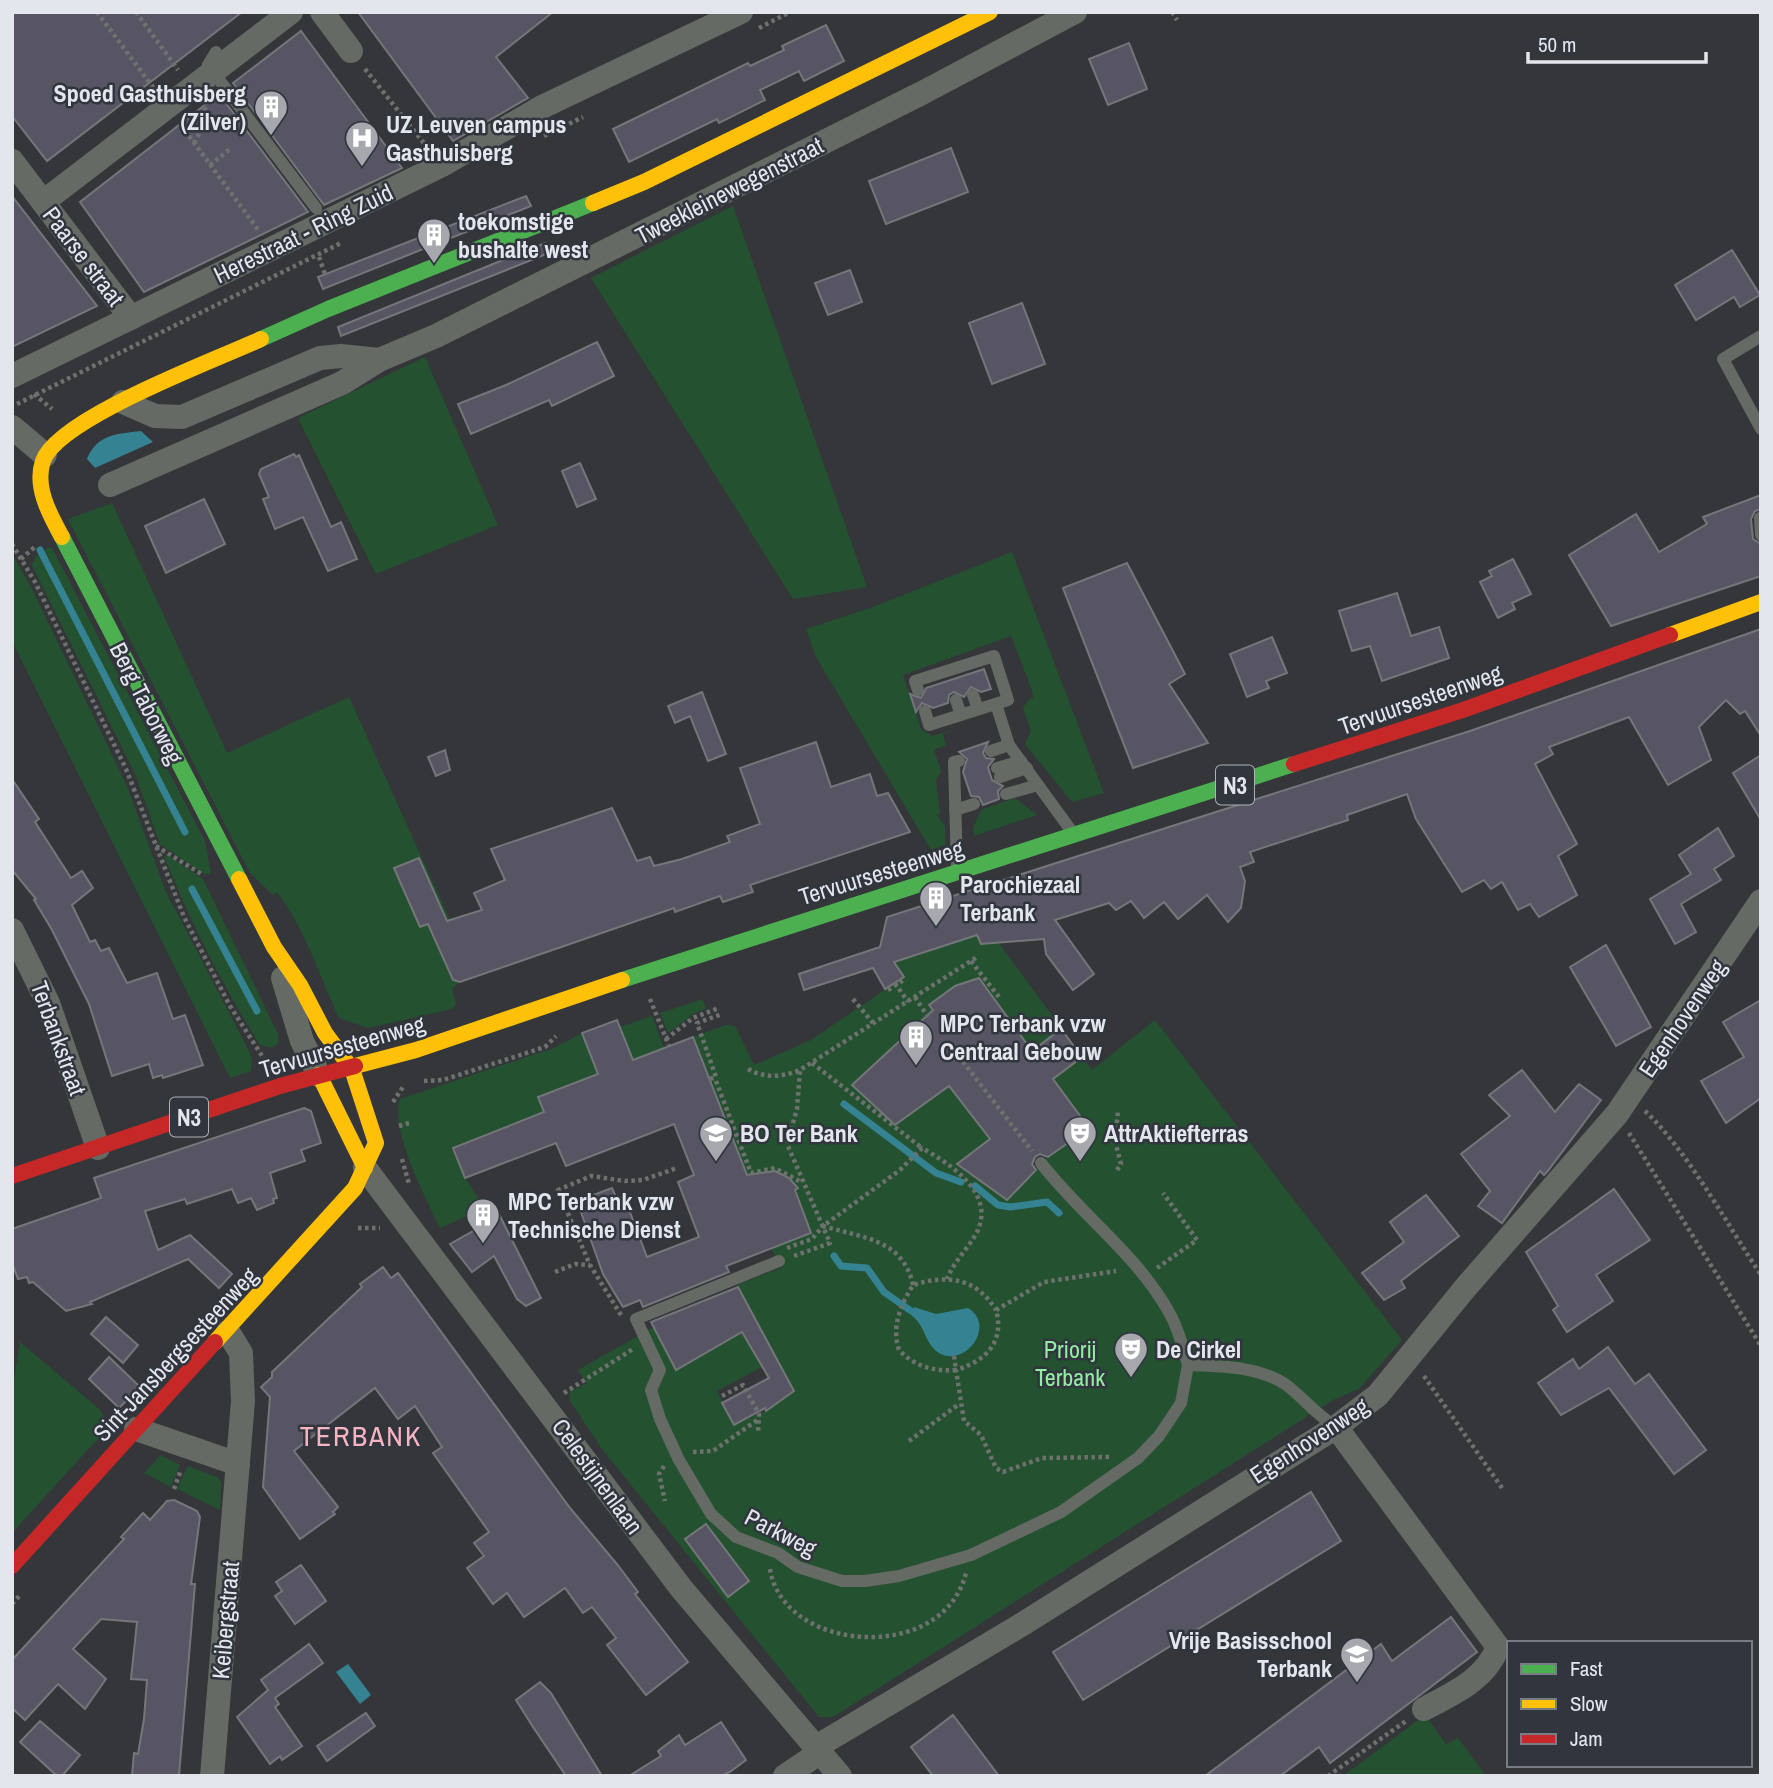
<svg xmlns="http://www.w3.org/2000/svg" width="1773" height="1788" font-family="'Archivo Narrow',sans-serif">
<style>
.green{fill:#245230;fill-rule:evenodd}
.water{fill:#358293}
.lines{fill:none;stroke-linecap:round;stroke-linejoin:round}
.stream{stroke:#358293;stroke-width:7}
.building{fill:#575564;stroke:#75767a;stroke-width:2}
.path{stroke:#6e726f;stroke-width:4.5;stroke-dasharray:3.5 3.5;stroke-linecap:butt}
.lane{stroke:#656b64;stroke-width:12}
.street{stroke:#656b64;stroke-width:24}
.fast{stroke:#4caf50;stroke-width:16}
.slow{stroke:#ffc107;stroke-width:16}
.jam{stroke:#c62828;stroke-width:16}
.labels{text-anchor:middle;dominant-baseline:central;stroke-width:5;stroke-linejoin:round;paint-order:stroke}
.shield{fill:#30353e;stroke:#adb1b8;stroke-width:2}
.shield-label{font-size:23px;font-weight:bold;fill:#e3e6ec}
.poi-label{font-size:24px;font-weight:bold;fill:#e3e6ec;stroke:#30353e;text-anchor:start}
.street-label{font-size:24px;fill:#e3e6ec;stroke:#30353e}
.park-label{font-size:24px;fill:#92eea3;stroke:#30353e}
.quarter-label{font-size:28px;letter-spacing:2px;fill:#f8b4c1;stroke:#30353e}
</style>
<rect width="100%" height="100%" fill="#34363a"/>
<!-- green -->
<g class="green">
<path d="M733,206L867,587L793,599L591,278Z"/>
<path d="M425,357L498,525L376,574L298,418Z"/>
<path d="M112,503L227,753L349,697L450,920V928L433,936L453,979L460,982L452,989L456,1004L452,1009L368,1028L339,1018C319,975 306,931 277,892L273,895L250,873L68,519Z"/>
<path d="M47,548H52L205,841L211,874H204L160,844L136,776L32,565L36,556Z"/>
<path d="M1012,552L1104,793L1072,802L1025,744L1031,731L1023,708L1030,698L1033,699V693L1011,636L903,675L921,729L932,736L956,729L943,734L946,745L934,750L941,771L936,780L940,814L937,815L945,826V845L931,850L816,657L806,629L873,607Z"/>
<path d="M12,554L32,589L127,786L165,890L248,1049L252,1059L251,1071L230,1078L12,641Z"/>
<path d="M1015,798L1037,815L974,836L973,828L981,810Z"/>
<path d="M167,855L203,879L278,1034V1043L272,1048L260,1045C222,985 190,921 164,856Z"/>
<path d="M990,931L1092,1070L1155,1020L1402,1340L1359,1389L1333,1400L833,1717H819L602,1449L570,1401L569,1392L587,1383L578,1370L654,1327L676,1370L742,1332L762,1367L717,1391L734,1424L766,1411L794,1391L737,1285L783,1267L771,1249L811,1232C798,1199 795,1157 748,1177L693,1037L726,1025L735,1026L754,1065L811,1040L904,977L893,962ZM979,978L1089,1128L1046,1158L1007,1200L957,1165L990,1139L949,1086L895,1125L852,1085L896,1051L933,1010L929,1005L955,986Z"/>
<path d="M703,999L706,1009L695,1013L668,1033L660,1013Z"/>
<path d="M652,1016L664,1048L633,1060L620,1027Z"/>
<path d="M582,1033L598,1074L538,1097L544,1112L453,1148L465,1178L485,1208L440,1228C425,1197 390,1131 400,1099L554,1048Z"/>
<path d="M20,1342L99,1409L112,1428L92,1445L12,1533V1394Z"/>
<path d="M161,1455L180,1465L171,1487L144,1473Z"/>
<path d="M188,1466L219,1478L221,1483L220,1510L177,1489Z"/>
<path d="M1425,1715L1446,1744L1458,1738L1486,1776H1343Z"/>
</g>
<!-- water -->
<g class="water">
<path d="M141,431L153,442L95,468L87,459C97,434 117,434 141,431Z"/>
<path d="M914,1307L936,1314L968,1308C996,1325 967,1366 941,1354C924,1345 926,1325 911,1315Z"/>
<path d="M348,1664L371,1695L360,1704L336,1672Z"/>
</g>
<g class="lines">
<!-- stream -->
<g class="stream">
<path d="M40,550L185,832"/>
<path d="M192,889L257,1011"/>
<path d="M844,1104L936,1173L961,1182"/>
<path d="M975,1186L998,1205L1010,1207L1047,1202L1059,1213"/>
<path d="M834,1256L841,1266L867,1268L884,1292L911,1311"/>
</g>
</g>
<!-- building -->
<g class="building">
<path d="M12,12H242L47,161L12,116Z"/>
<path d="M358,12H553L496,57L528,98L453,141Z"/>
<path d="M826,25L844,61L804,81L799,71L760,90L765,100L719,123L717,119L629,162L613,129L748,63L750,66L784,50L782,46Z"/>
<path d="M301,31L402,168L324,205L233,83Z"/>
<path d="M1129,43L1147,89L1108,105L1089,59Z"/>
<path d="M219,94L308,212L144,292L80,202Z"/>
<path d="M951,148L968,192L886,224L869,181Z"/>
<path d="M12,196L97,306L12,347Z"/>
<path d="M526,196L531,206L323,289L318,277Z"/>
<path d="M545,243L549,253L341,336L338,327Z"/>
<path d="M1732,250L1760,295L1740,307L1734,297L1696,320L1675,285Z"/>
<path d="M850,270L862,302L828,315L815,283Z"/>
<path d="M1022,303L1045,364L992,384L969,323Z"/>
<path d="M597,342L614,376L552,406L549,400L471,434L458,404L506,385Z"/>
<path d="M294,454L296,457L299,455L331,527L341,522L357,559L328,571L303,517L275,529L263,499L269,497L259,474L261,469Z"/>
<path d="M580,463L596,499L577,507L562,471Z"/>
<path d="M1761,495V509L1755,511L1751,519L1753,539L1761,544V576L1611,626L1569,555L1636,514L1659,552L1707,524L1703,517Z"/>
<path d="M204,499L225,544L166,573L145,526Z"/>
<path d="M1513,559L1531,594L1512,603L1515,609L1498,618L1480,582L1492,576L1489,571Z"/>
<path d="M1127,563L1185,674L1169,684L1208,743L1133,768L1063,588Z"/>
<path d="M1397,593L1411,636L1439,627L1449,658L1382,681L1370,646L1352,651L1339,611Z"/>
<path d="M1761,629V736L1745,711L1740,714L1726,700L1699,727L1711,760L1668,785L1629,717L1549,747L1553,754L1535,764L1577,844L1558,856L1577,895L1539,917L1530,904L1518,910L1502,882L1491,889L1484,880L1462,892L1416,819L1407,794L1347,815L1348,820L1250,852L1254,862L1240,867L1245,881L1241,908L1228,922L1207,895L1178,919L1164,902L1144,918L1131,901L1116,910L1109,903L1055,920L1094,974L1073,990L1046,954L1044,939L981,944L977,935L894,962L904,977L885,989L873,968L804,990L799,974L880,947L887,917L1470,731Z"/>
<path d="M1272,637L1287,673L1266,681L1269,688L1247,697L1230,654Z"/>
<path d="M984,669L991,689L981,692L971,687L964,697L954,692L949,695L948,703L933,708L922,703L916,712L910,694L921,698L926,688Z"/>
<path d="M702,692L726,754L708,761L690,716L675,723L668,706Z"/>
<path d="M816,742L831,787L870,774L877,796L888,793L910,832L750,885L753,892L723,902L720,896L675,912L674,908L460,982L453,980L428,924L420,927L394,868L419,858L447,921L482,910L474,893L505,880L491,849L612,808L637,861L650,857L654,866L682,859L730,842L727,836L760,824L740,768Z"/>
<path d="M988,742L983,753L986,758L994,759L988,767L992,780L1003,786L998,791L999,799L983,805L979,797L971,796L963,772L967,759L959,752Z"/>
<path d="M445,750L450,770L436,776L428,757Z"/>
<path d="M1761,755V820L1733,773Z"/>
<path d="M12,779L39,819L35,822L71,878L82,871L93,888L72,905L90,942L95,940L101,951L109,948L127,983L157,973L173,1019L185,1015L203,1065L163,1078L162,1075L153,1078L149,1064L112,1076L89,1004L52,930L34,900L36,899L12,870Z"/>
<path d="M1718,828L1734,856L1714,869L1721,880L1681,904L1696,932L1675,944L1650,899L1691,874L1679,855Z"/>
<path d="M1606,945L1651,1027L1616,1046L1570,967Z"/>
<path d="M979,978L1032,1051L1061,1029L1082,1057L1053,1079L1089,1128L1048,1157L1040,1154L1035,1157L1032,1164L1036,1170L1007,1200L957,1164L990,1139L949,1086L895,1125L852,1085L933,1010L929,1005L955,986Z"/>
<path d="M1761,1000V1098L1726,1123L1701,1081L1744,1057L1723,1022Z"/>
<path d="M617,1020L633,1060L693,1037L747,1175L775,1171L789,1178L798,1188L795,1190L811,1233L726,1266L729,1272L643,1307L640,1300L623,1307L603,1274L577,1201L612,1188L618,1202L625,1199L647,1257L699,1237L678,1182L694,1175L674,1124L566,1166L556,1143L465,1178L453,1148L544,1112L538,1097L598,1074L582,1033Z"/>
<path d="M1522,1070L1555,1112L1579,1084L1601,1100L1547,1172L1544,1175L1540,1171L1502,1223L1478,1206L1490,1191L1461,1154L1510,1116L1489,1095Z"/>
<path d="M304,1108L311,1111L321,1143L301,1150L305,1161L270,1173L277,1198L273,1199L274,1203L257,1210L251,1198L238,1203L232,1189L187,1204L185,1199L145,1211L158,1250L190,1235L232,1274L219,1288L188,1259L90,1302L92,1304L66,1311L33,1282L29,1283L27,1277L18,1279L12,1263V1229L101,1198L94,1178Z"/>
<path d="M1614,1189L1650,1240L1596,1275L1613,1301L1567,1332L1553,1310L1558,1306L1526,1252Z"/>
<path d="M1426,1195L1459,1236L1401,1281L1405,1288L1384,1300L1362,1273L1404,1242L1390,1222Z"/>
<path d="M500,1216L541,1298L526,1306L517,1299L494,1256L472,1272L450,1244Z"/>
<path d="M383,1267L391,1278L398,1273L570,1508L617,1564L638,1592L635,1594L688,1662L646,1695L607,1645L616,1638L592,1607L583,1613L565,1588L524,1617L507,1593L493,1604L467,1568L484,1556L474,1543L489,1532L433,1453L442,1447L415,1406L398,1419L375,1388L294,1451L338,1507L333,1512L335,1514L300,1539L263,1487L270,1397L261,1387L272,1377V1372L362,1287L360,1284Z"/>
<path d="M738,1287L794,1391L766,1411L765,1408L734,1425L722,1403L769,1378L742,1332L676,1370L651,1322Z"/>
<path d="M106,1317L138,1345L123,1363L91,1334Z"/>
<path d="M1608,1347L1635,1384L1649,1374L1706,1450L1674,1474L1609,1388L1561,1415L1538,1383L1573,1359L1579,1369Z"/>
<path d="M109,1357L140,1387L119,1408L89,1379Z"/>
<path d="M1311,1492L1341,1541L1083,1700L1053,1652Z"/>
<path d="M174,1500L197,1511L200,1517L191,1584H195L179,1776H132L134,1753L138,1754L144,1719L147,1680L131,1679L137,1622L101,1619L73,1649L106,1679L85,1709L58,1684L25,1720L12,1708V1660L124,1539L121,1537L143,1513L150,1520L167,1501Z"/>
<path d="M706,1524L749,1581L728,1597L685,1539Z"/>
<path d="M301,1565L326,1601L295,1624L275,1596L282,1591L276,1582Z"/>
<path d="M1451,1617L1477,1652L1330,1763L1319,1747L1280,1776H1205L1381,1644L1392,1661Z"/>
<path d="M309,1644L323,1663L275,1698L279,1704L275,1707L302,1746L282,1760L280,1756L270,1764L237,1717L268,1690L261,1680Z"/>
<path d="M540,1682L551,1693L602,1776H566L533,1727L516,1700Z"/>
<path d="M366,1713L375,1726L327,1761L317,1746Z"/>
<path d="M953,1715L984,1756L999,1776H933L911,1747Z"/>
<path d="M40,1721L80,1755L62,1776H57L20,1742Z"/>
<path d="M721,1722L746,1760L730,1772L721,1776H629L661,1756L658,1751L679,1735L685,1745Z"/>
</g>
<g class="lines">
<!-- path -->
<g class="path">
<path d="M97,12L155,90"/>
<path d="M136,12L178,70"/>
<path d="M1172,12L1177,20"/>
<path d="M759,28L790,12"/>
<path d="M365,69L427,147"/>
<path d="M181,125L259,231"/>
<path d="M544,136L583,117"/>
<path d="M194,143C201,131 209,119 204,105"/>
<path d="M210,165L231,148"/>
<path d="M319,257L326,277"/>
<path d="M34,394L52,409"/>
<path d="M17,404L341,243"/>
<path d="M12,544L35,582L126,769L184,917L230,1006L264,1059"/>
<path d="M21,559L36,546"/>
<path d="M156,846L203,875"/>
<path d="M971,961L999,997"/>
<path d="M895,983L908,1002"/>
<path d="M888,990L905,979"/>
<path d="M915,997L928,1017"/>
<path d="M650,999L669,1046"/>
<path d="M853,999L873,1023"/>
<path d="M666,1039L693,1018L719,1008"/>
<path d="M950,1045L1032,1151"/>
<path d="M812,1063L922,1148"/>
<path d="M748,1069C766,1079 782,1077 800,1070L977,957"/>
<path d="M710,1079L716,1077L697,1023L722,1014"/>
<path d="M424,1081L443,1080L545,1047L556,1036"/>
<path d="M716,1081L751,1173L775,1168L801,1182"/>
<path d="M393,1102L403,1087"/>
<path d="M1645,1111C1687,1150 1728,1226 1761,1275"/>
<path d="M399,1126L409,1123"/>
<path d="M1629,1133L1761,1346"/>
<path d="M402,1159L409,1184"/>
<path d="M1117,1170L1121,1164L1115,1141L1118,1111"/>
<path d="M358,1228H380"/>
<path d="M787,1248L812,1239L823,1226"/>
<path d="M794,1256L830,1243L787,1144L797,1109L800,1070"/>
<path d="M1157,1268L1197,1240L1163,1193"/>
<path d="M555,1272L575,1264L590,1265"/>
<path d="M913,1285C903,1239 863,1238 823,1226L900,1170L922,1148C950,1164 996,1193 977,1232C968,1249 954,1261 947,1279"/>
<path d="M621,1315L590,1265L558,1190L591,1176L625,1181L643,1180L677,1168"/>
<path d="M954,1356L956,1370C934,1372 914,1366 899,1350C891,1326 901,1305 913,1285C948,1274 976,1278 996,1310"/>
<path d="M1424,1376L1502,1488"/>
<path d="M564,1393L633,1349"/>
<path d="M722,1396L743,1385L759,1414L758,1434"/>
<path d="M909,1441L959,1404"/>
<path d="M693,1452L713,1451L759,1419"/>
<path d="M1109,1457L1042,1458L1003,1472L996,1468L981,1435L964,1421L956,1370C985,1361 1005,1343 996,1310L1044,1282L1116,1271"/>
<path d="M664,1466L659,1474L665,1501"/>
<path d="M174,1489L181,1470"/>
<path d="M770,1569C783,1653 943,1665 966,1573"/>
<path d="M12,1604L21,1594"/>
<path d="M1328,1776L1406,1721"/>
</g>
<!-- lane -->
<g class="lane">
<path d="M216,52L208,65L316,208"/>
<path d="M1761,336L1723,359L1761,429"/>
<path d="M1760,518L1761,535"/>
<path d="M918,690L915,681L994,656L1008,700L929,725L925,711"/>
<path d="M973,695L978,709"/>
<path d="M956,700L961,715"/>
<path d="M996,704L1009,745L1070,829"/>
<path d="M991,751L1009,745"/>
<path d="M997,768L1021,761"/>
<path d="M1000,777L1027,768"/>
<path d="M1006,794L1038,785"/>
<path d="M955,810L974,804"/>
<path d="M957,868L954,762L959,761"/>
<path d="M1041,1163C1081,1215 1138,1255 1170,1314C1179,1330 1183,1348 1188,1365C1220,1366 1257,1366 1285,1384C1303,1397 1315,1414 1336,1427"/>
<path d="M779,1261L636,1319L660,1370L651,1390L660,1419L679,1460L711,1514L736,1537L778,1553L798,1567L842,1581H865L899,1576L971,1555L1061,1512L1138,1458L1159,1436L1181,1403L1188,1365"/>
</g>
<!-- street -->
<g class="street">
<path d="M322,12L351,51"/>
<path d="M12,161L131,318"/>
<path d="M43,202L291,12"/>
<path d="M12,376L442,165L544,106L741,12"/>
<path d="M123,402L155,416L182,417L320,358L341,356L379,360"/>
<path d="M12,427L45,455"/>
<path d="M110,485L342,383L379,360L436,336L922,93L1075,12"/>
<path d="M12,930L48,1003L98,1148"/>
<path d="M283,978L302,1041L319,1075"/>
<path d="M365,1168L681,1588L840,1776"/>
<path d="M1336,1427L1498,1647C1485,1680 1454,1693 1424,1709"/>
<path d="M136,1429L238,1464"/>
<path d="M212,1776L243,1401L241,1353L228,1332"/>
<path d="M785,1776L809,1760L826,1741L1021,1625L1336,1427L1378,1395L1466,1287L1617,1114L1761,901"/>
</g>
<!-- fast -->
<g class="fast">
<path d="M261,339L328,309L593,203"/>
<path d="M62,537L239,879"/>
<path d="M622,980L1294,764"/>
</g>
<!-- slow -->
<g class="slow">
<path d="M593,203L644,182L990,12"/>
<path d="M62,537C50,515 34,487 43,461C58,418 216,360 261,339"/>
<path d="M1670,635L1761,602"/>
<path d="M355,1066L416,1050L622,980"/>
<path d="M319,1075L365,1168"/>
<path d="M215,1342L355,1188L376,1143L352,1069L325,1033L300,985L274,947L239,879"/>
</g>
<!-- jam -->
<g class="jam">
<path d="M1294,764L1463,710L1670,635"/>
<path d="M12,1176L280,1086L355,1066"/>
<path d="M12,1566L215,1342"/>
</g>
</g>
<!-- icons -->
<defs>
<g id="building-pin" transform="scale(1.75)"><path d="M0 17L-7.5 6A9.5 9.5 0 1 1 7.5 6Z" fill="#a6a8ae" stroke="#30353e"/><path d="M-4-6H4V6H1V3H-1V6H-4ZM-2.5-4.3h1.7v1.8h-1.7ZM.8-4.3h1.7v1.8H.8ZM-2.5-1h1.7V.8h-1.7ZM.8-1h1.7V.8H.8Z" fill="#fff"/></g>
<g id="hospital-pin" transform="scale(1.75)"><path d="M0 17L-7.5 6A9.5 9.5 0 1 1 7.5 6Z" fill="#a6a8ae" stroke="#30353e"/><path d="M-5-5h3v3.5h4V-5h3V5h-3V1.5h-4V5h-3Z" fill="#fff"/></g>
<g id="school-pin" transform="scale(1.75)"><path d="M0 17L-7.5 6A9.5 9.5 0 1 1 7.5 6Z" fill="#a6a8ae" stroke="#30353e"/><path d="M0-5L7-2L0 1L-7-2ZM-4 1L0 2.5L4 1V4Q0 6-4 4Z" fill="#fff"/></g>
<g id="theatre-pin" transform="scale(1.75)"><path d="M0 17L-7.5 6A9.5 9.5 0 1 1 7.5 6Z" fill="#a6a8ae" stroke="#30353e"/><path d="M-5-5.5Q0-4 5-5.5V0Q5 5 0 6Q-5 5-5 0ZM-3.3-2.5H-1v1.5H-3.3ZM1-2.5H3.3v1.5H1ZM-2.8 1Q0 5.5 2.8 1Z" fill="#fff"/></g>
</defs>
<g fill-rule="evenodd">
<use href="#building-pin" x="271" y="107"/>
<use href="#hospital-pin" x="362" y="138"/>
<use href="#building-pin" x="434" y="235"/>
<use href="#building-pin" x="936" y="898"/>
<use href="#building-pin" x="916" y="1037"/>
<use href="#school-pin" x="716" y="1133"/>
<use href="#theatre-pin" x="1080" y="1133"/>
<use href="#building-pin" x="483" y="1215"/>
<use href="#theatre-pin" x="1131" y="1349"/>
<use href="#school-pin" x="1357" y="1654"/>
</g>
<g class="labels">
<!-- shield labels -->
<g class="shield">
<rect x="1216" y="765.5" width="38" height="39" rx="5"/>
<rect x="170" y="1097.5" width="38" height="39" rx="5"/>
</g>
<g class="shield-label">
<text x="1235" y="785">N3</text>
<text x="189" y="1117">N3</text>
</g>
<!-- poi labels -->
<g class="poi-label">
<text x="246" y="93" text-anchor="end">Spoed Gasthuisberg<tspan x="246" dy="28">(Zilver)</tspan></text>
<text x="386" y="124">UZ Leuven campus<tspan x="386" dy="28">Gasthuisberg</tspan></text>
<text x="458" y="221">toekomstige<tspan x="458" dy="28">bushalte west</tspan></text>
<text x="960" y="884">Parochiezaal<tspan x="960" dy="28">Terbank</tspan></text>
<text x="940" y="1023">MPC Terbank vzw<tspan x="940" dy="28">Centraal Gebouw</tspan></text>
<text x="740" y="1133">BO Ter Bank</text>
<text x="1104" y="1133">AttrAktiefterras</text>
<text x="508" y="1201">MPC Terbank vzw<tspan x="508" dy="28">Technische Dienst</tspan></text>
<text x="1156" y="1349">De Cirkel</text>
<text x="1332" y="1640" text-anchor="end">Vrije Basisschool<tspan x="1332" dy="28">Terbank</tspan></text>
</g>
<!-- street labels -->
<g class="street-label">
<text transform="translate(729 190) rotate(-27)">Tweekleinewegenstraat</text>
<text transform="translate(303 233) rotate(-26)">Herestraat - Ring Zuid</text>
<text transform="translate(84 256) rotate(53)">Paarse straat</text>
<text transform="translate(1420 699) rotate(-19)">Tervuursesteenweg</text>
<text transform="translate(147 703) rotate(63)">Berg Taborweg</text>
<text transform="translate(881 872) rotate(-17)">Tervuursesteenweg</text>
<text transform="translate(1682 1018) rotate(-56)">Egenhovenweg</text>
<text transform="translate(59 1038) rotate(70)">Terbankstraat</text>
<text transform="translate(342 1046) rotate(-16)">Tervuursesteenweg</text>
<text transform="translate(175 1354) rotate(-47)">Sint-Jansbergsesteenweg</text>
<text transform="translate(1309 1440) rotate(-33)">Egenhovenweg</text>
<text transform="translate(598 1476) rotate(54)">Celestijnenlaan</text>
<text transform="translate(781 1532) rotate(27)">Parkweg</text>
<text transform="translate(225 1620) rotate(-85)">Keibergstraat</text>
</g>
<!-- park labels -->
<g class="park-label">
<text x="1070" y="1349">Priorij<tspan x="1070" dy="28">Terbank</tspan></text>
</g>
<!-- quarter labels -->
<g class="quarter-label">
<text x="361" y="1436">TERBANK</text>
</g>
</g>
<!-- border -->
<rect width="1773" height="1788" fill="none" stroke="#e3e6ec" stroke-width="28"/>
<!-- legend -->
<rect x="1507" y="1641" width="245" height="126" fill="#30353e" stroke="#787c84" stroke-width="2"/>
<rect x="1521" y="1664" width="35" height="10" fill="#4caf50" stroke="#787c84" stroke-width="2"/>
<text x="1570" y="1676" font-size="21" fill="#e3e6ec">Fast</text>
<rect x="1521" y="1699" width="35" height="10" fill="#ffc107" stroke="#787c84" stroke-width="2"/>
<text x="1570" y="1711" font-size="21" fill="#e3e6ec">Slow</text>
<rect x="1521" y="1734" width="35" height="10" fill="#c62828" stroke="#787c84" stroke-width="2"/>
<text x="1570" y="1746" font-size="21" fill="#e3e6ec">Jam</text>
<!-- scale -->
<path d="M1528 52v10h178v-10" fill="none" stroke="#e3e6ec" stroke-width="3.5"/>
<text x="1538" y="52" font-size="21" fill="#e3e6ec" stroke="#30353e" stroke-width="5" paint-order="stroke">50 m</text>
</svg>
